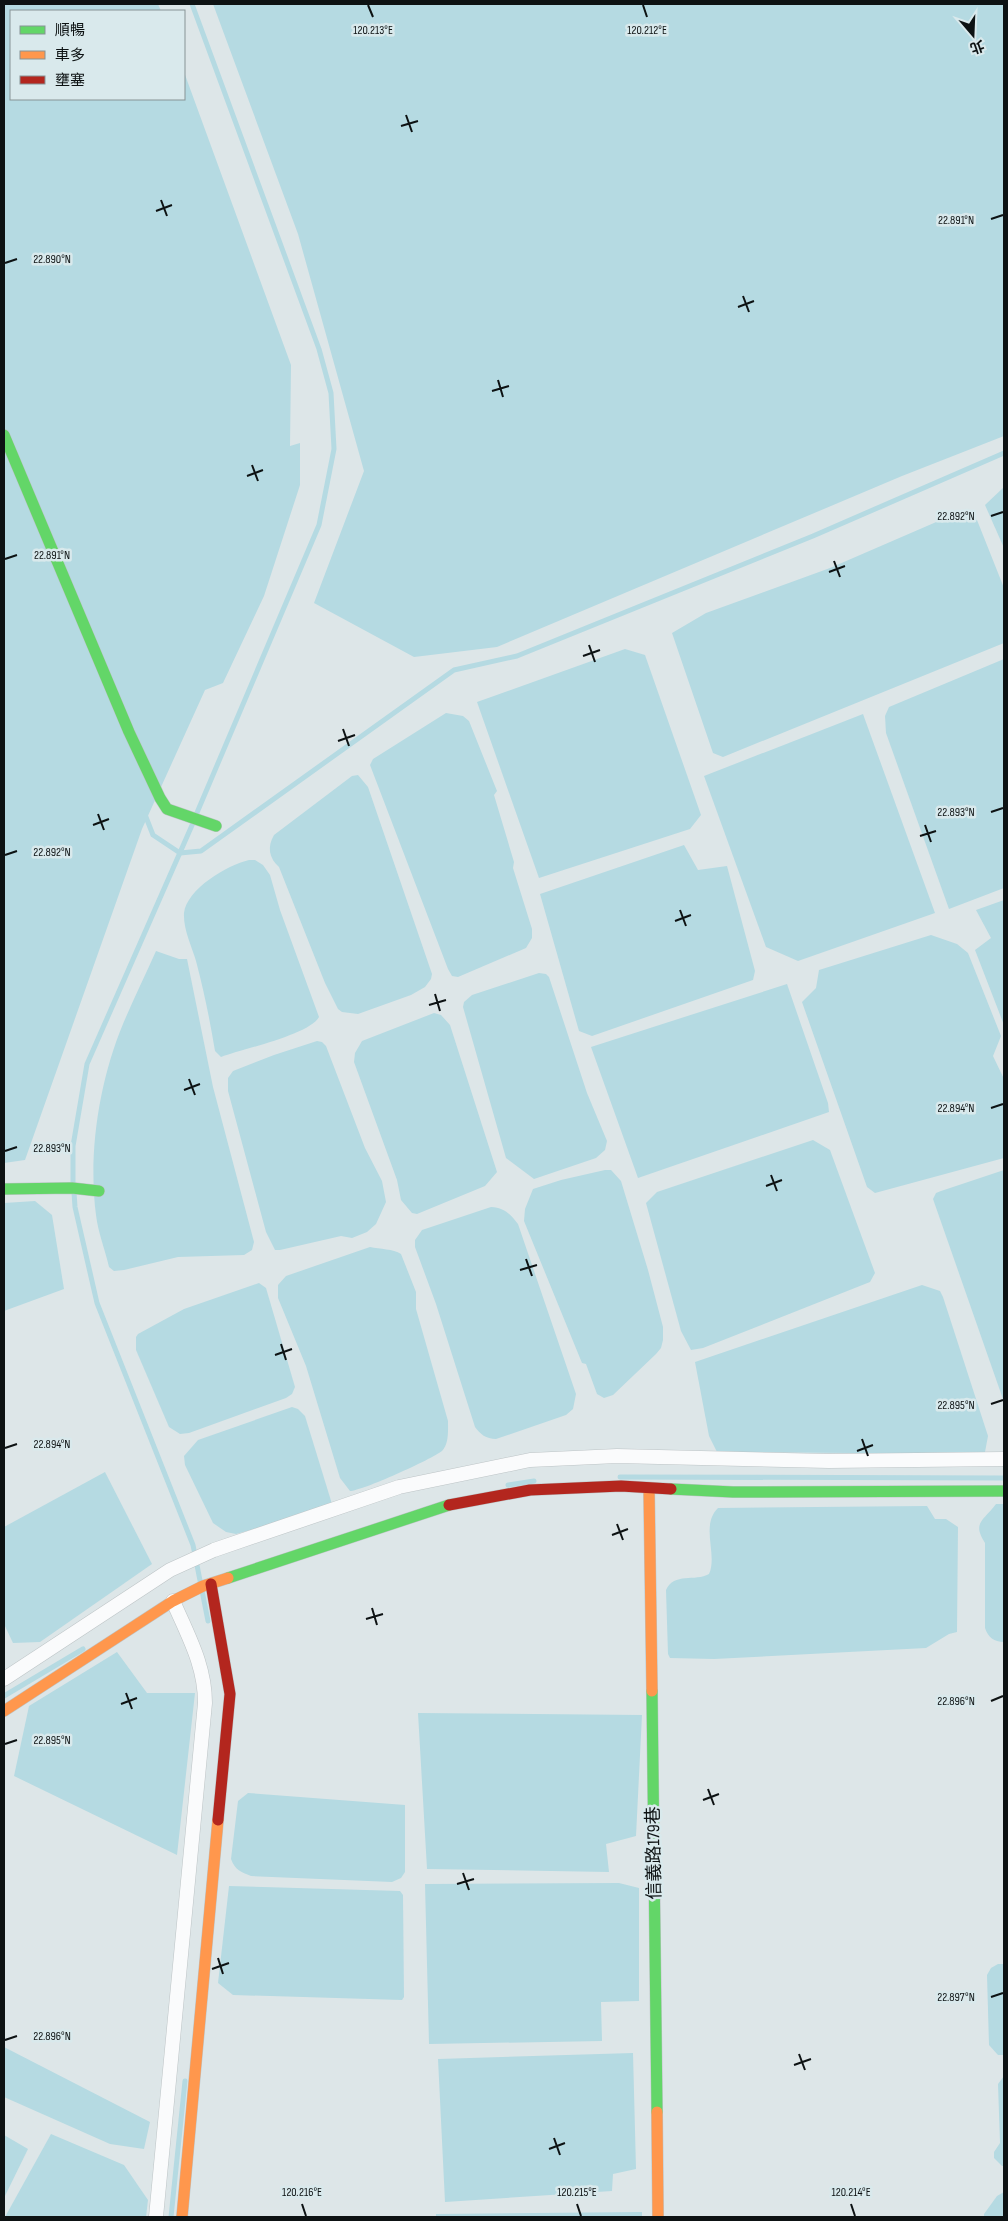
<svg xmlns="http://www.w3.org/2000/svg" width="1008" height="2221" font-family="'Sofia Sans Condensed','Noto Sans TC',sans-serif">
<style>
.water{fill:#b5dae2}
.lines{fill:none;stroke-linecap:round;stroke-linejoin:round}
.stream{stroke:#b5dae2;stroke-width:5}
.street-casing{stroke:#bdc4c6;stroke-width:15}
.fast-casing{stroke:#bdc4c6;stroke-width:12}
.slow-casing{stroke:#bdc4c6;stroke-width:12}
.jam-casing{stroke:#bdc4c6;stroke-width:12}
.street{stroke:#fafbfc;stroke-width:14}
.fast{stroke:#63d668;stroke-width:11}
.slow{stroke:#ff974d;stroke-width:11}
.jam{stroke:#b3261e;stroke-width:11}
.ticks{fill:none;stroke:#0d1213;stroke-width:2}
.labels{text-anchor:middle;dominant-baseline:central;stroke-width:5;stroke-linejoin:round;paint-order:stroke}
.street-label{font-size:18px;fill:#0d1213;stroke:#d9e9ec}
.ticks-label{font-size:12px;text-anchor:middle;fill:#0d1213;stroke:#d9e9ec;stroke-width:5;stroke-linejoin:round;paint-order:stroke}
</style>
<rect width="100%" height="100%" fill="#dde6e8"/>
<!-- water -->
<g class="water">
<path d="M4,4H158L161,11H11V99H184V72L291,365L290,446L300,443V485L264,596L223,683L205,690L142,829L25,1160L4,1163Z"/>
<path d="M213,4H1004V436L902,476L497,647L414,657L314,603L364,471L298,234Z"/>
<path d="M1004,487V548L985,505Z"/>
<path d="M957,513L977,520L1004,588V643L723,757L713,753L672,633L706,613L830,568Z"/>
<path d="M625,649L645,655L701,815L690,829L539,878L477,702Z"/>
<path d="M1004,659V888L949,909L886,733L885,716L889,707Z"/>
<path d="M446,713L463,716L469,721L497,791L494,795L514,862L513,868L532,929V938L526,948L458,977L452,976L448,969L370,765L373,759Z"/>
<path d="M863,714L935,913L798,961L766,947L704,776Z"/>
<path d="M358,775L368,787L432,974L431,979L425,987L411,995L358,1014L342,1012L338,1009L325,983L279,867C269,858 267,847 274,835L352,776Z"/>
<path d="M684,845L698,870L727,866L755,971L753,980L592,1036L579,1031L540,894Z"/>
<path d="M249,860H255L263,865L270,875L280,910L319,1017C309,1035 242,1049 221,1057L215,1051C210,1021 204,991 196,961C192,947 183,929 184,913C187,889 227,865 249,860Z"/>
<path d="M1004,900V1025L975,950L991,938L976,910Z"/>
<path d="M931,935L957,944L968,953L1001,1036L993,1056L1004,1079V1158L875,1193L867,1187L802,1002L816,988L819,970Z"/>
<path d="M156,951L179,959H187L213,1087L254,1242L252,1250L244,1255L178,1257L124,1270L114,1271L109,1267C105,1250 98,1232 96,1215C88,1153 99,1082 123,1024C133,1000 145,976 156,951Z"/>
<path d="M539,973L546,974L549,977L587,1093L607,1141L605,1150L596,1158L534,1179L506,1158L463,1007L464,1002L472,995Z"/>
<path d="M787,984L828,1103L829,1112L638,1178L591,1047Z"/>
<path d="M434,1013L441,1015L450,1025L497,1172L485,1186L417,1214L412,1213L401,1200L397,1180L354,1062L355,1053L362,1041Z"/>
<path d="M317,1041L322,1042L326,1046L365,1148L382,1181L386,1202L376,1224L367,1232L352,1238L341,1236L328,1239L280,1250H275L266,1232L228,1091V1078L233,1071L274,1055Z"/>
<path d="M813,1140L830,1150L875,1273L870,1282L703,1348L691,1350L681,1331L646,1203L657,1192Z"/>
<path d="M605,1170H611L621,1181L648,1270L663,1327V1340L661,1348L656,1354L613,1395L604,1398L597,1394L586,1364L582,1363L524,1221L525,1209L533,1189L561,1180Z"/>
<path d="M1004,1170V1402L933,1199L936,1193L941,1191Z"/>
<path d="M35,1201L52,1215L64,1289L4,1311V1203Z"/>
<path d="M491,1207C505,1208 510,1214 518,1224L576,1394L573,1409L566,1415L496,1439C486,1439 480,1434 475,1427L436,1304L415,1247V1240L422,1230Z"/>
<path d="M370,1247C380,1249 393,1249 401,1254L416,1292V1309L448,1421C448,1431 449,1444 442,1451C432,1459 362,1491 350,1491L340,1478L306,1366L278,1298V1285L286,1276Z"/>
<path d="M259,1283L266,1288L295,1387L292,1394L286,1398L189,1433L180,1434L169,1427L136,1350V1337L138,1334L184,1309Z"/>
<path d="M922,1285L940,1291L943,1297L988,1436L985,1452L975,1454L717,1452L709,1436L695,1362Z"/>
<path d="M292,1407L298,1409L305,1416L332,1504L327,1509L236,1534L226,1532L213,1523L185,1465L184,1456L198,1440Z"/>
<path d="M105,1472L152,1564L40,1642L13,1643L4,1624V1527Z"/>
<path d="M996,1504H1004V1642C994,1642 988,1637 985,1628V1543C972,1523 983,1521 996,1504Z"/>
<path d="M927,1506L935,1519H946L958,1527L957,1632L949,1634L926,1648L714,1659L670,1658L668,1654L666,1590C674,1572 695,1582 709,1574C718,1554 700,1526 718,1508Z"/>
<path d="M117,1652L147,1693H195L177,1855L14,1776L29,1706Z"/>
<path d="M418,1713L642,1715L636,1836L606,1844L609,1872L427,1869Z"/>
<path d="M248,1793L405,1805V1872L401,1878L392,1882L251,1876C241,1872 235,1870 231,1859L238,1801Z"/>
<path d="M619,1883L639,1888V2001L601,2002L602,2041L429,2044L425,1884Z"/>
<path d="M229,1886L400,1891L403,1895L404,1997L402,2000L233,1995L218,1983Z"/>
<path d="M998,1964H1004V2055H998L989,2045L987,1975L991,1968Z"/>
<path d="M4,2047L150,2122L144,2149L110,2144L4,2097Z"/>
<path d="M633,2053L636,2169L613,2174L612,2191L445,2202L438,2059Z"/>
<path d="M1004,2076V2166H1002L994,2158V2152L1000,2143L998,2084Z"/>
<path d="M51,2134L124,2165L148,2200L146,2217H5Z"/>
<path d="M4,2135L28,2149L4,2198Z"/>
<path d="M1004,2192V2217H984V2214L997,2196Z"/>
<path d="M642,2212V2217H436V2214Z"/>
</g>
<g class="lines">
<!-- stream -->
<g class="stream">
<path d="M192,4L319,349L331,393L334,449L319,525L196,815"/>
<path d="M144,812L153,835L180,853L201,851L454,670L517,656L813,536L1004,453"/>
<path d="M73,1183V1146L87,1064L193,823"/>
<path d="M74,1192L75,1207L97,1303L193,1545L208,1621"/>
<path d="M620,1477L1004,1478"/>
<path d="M508,1485L534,1481"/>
<path d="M4,1696L83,1649"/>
<path d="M171,2217L185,2081"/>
</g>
<!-- street casing -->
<g class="street-casing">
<g id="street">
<path d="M4,1679L170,1570L214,1550L399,1487L530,1460L617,1456L829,1461L1004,1459"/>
<path d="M156,2217L205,1703C205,1665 188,1636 173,1601"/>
</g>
</g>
<!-- fast casing -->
<g class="fast-casing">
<g id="fast">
<path d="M4,435L129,732L160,798L167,809L216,826"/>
<path d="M4,1189L72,1188L99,1191"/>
<path d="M671,1489L733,1492L1004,1491"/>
<path d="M228,1578L449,1505"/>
<path d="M652,1691L657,2112"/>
</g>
</g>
<!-- slow casing -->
<g class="slow-casing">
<g id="slow">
<path d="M649,1488L652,1691"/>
<path d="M4,1711L173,1601L203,1586L228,1578"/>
<path d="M657,2112L658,2217"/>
<path d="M182,2217L218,1820"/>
</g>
</g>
<!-- jam casing -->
<g class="jam-casing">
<g id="jam">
<path d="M449,1505L530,1490L621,1486L671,1489"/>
<path d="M211,1584L230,1694L218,1820"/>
</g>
</g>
<!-- street -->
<use href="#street" class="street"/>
<!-- fast -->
<use href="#fast" class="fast"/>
<!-- slow -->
<use href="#slow" class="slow"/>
<!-- jam -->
<use href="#jam" class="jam"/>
</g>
<!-- ticks -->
<path class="ticks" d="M368,5L373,17M643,5L647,17M406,115L412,132M401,126L418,121M161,200L167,216M156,211L172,205M991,219L1003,215M5,263L17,259M743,296L749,312M738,307L754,301M498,380L503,397M492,391L509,386M252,465L258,481M247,476L263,470M991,516L1003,512M5,559L17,555M834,561L840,577M829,572L845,566M589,645L595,662M583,656L600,650M343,729L349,746M338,741L355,735M991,812L1003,808M98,814L104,830M93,825L109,819M925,825L931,842M920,836L936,831M5,855L17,851M680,910L686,926M675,921L691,915M435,994L440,1011M429,1005L446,1000M189,1079L195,1095M184,1090L200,1084M991,1108L1003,1104M5,1151L17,1147M771,1175L777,1191M766,1186L782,1180M526,1259L532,1276M520,1270L537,1265M281,1344L286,1360M275,1355L292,1349M991,1404L1003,1400M862,1439L868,1456M5,1448L17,1444M857,1451L873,1445M617,1524L623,1540M612,1535L628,1529M372,1608L377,1625M366,1619L383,1614M126,1693L132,1709M991,1701L1003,1696M121,1704L137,1698M5,1744L17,1740M708,1789L714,1805M703,1800L719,1794M463,1873L469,1890M457,1884L474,1879M218,1958L223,1974M212,1969L229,1963M991,1997L1003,1993M5,2040L17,2036M799,2054L805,2070M794,2065L811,2059M554,2138L560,2155M549,2149L565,2143M302,2204L306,2216M577,2204L581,2216M851,2204L855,2216"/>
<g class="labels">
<!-- street labels -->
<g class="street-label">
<text transform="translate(654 1853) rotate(-91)">信義路179巷</text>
</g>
</g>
<g class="ticks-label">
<text x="373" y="34">120.213°E</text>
<text x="647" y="34">120.212°E</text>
<text x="956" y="224">22.891°N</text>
<text x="52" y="263">22.890°N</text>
<text x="956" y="520">22.892°N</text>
<text x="52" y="559">22.891°N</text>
<text x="956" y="816">22.893°N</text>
<text x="52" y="856">22.892°N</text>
<text x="956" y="1112">22.894°N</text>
<text x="52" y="1152">22.893°N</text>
<text x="956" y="1409">22.895°N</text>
<text x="52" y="1448">22.894°N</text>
<text x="956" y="1705">22.896°N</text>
<text x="52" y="1744">22.895°N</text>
<text x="956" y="2001">22.897°N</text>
<text x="52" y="2040">22.896°N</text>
<text x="302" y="2196">120.216°E</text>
<text x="577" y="2196">120.215°E</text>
<text x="851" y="2196">120.214°E</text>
</g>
<!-- border -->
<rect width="1008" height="2221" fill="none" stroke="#0d1213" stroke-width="10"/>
<!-- legend -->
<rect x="10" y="10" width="175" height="90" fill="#d9e9ec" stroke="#879395"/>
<rect x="20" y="26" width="25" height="8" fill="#63d668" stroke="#879395"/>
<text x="55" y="35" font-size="15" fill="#0d1213">順暢</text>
<rect x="20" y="51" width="25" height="8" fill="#ff974d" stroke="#879395"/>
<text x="55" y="60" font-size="15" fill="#0d1213">車多</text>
<rect x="20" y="76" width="25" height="8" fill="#b3261e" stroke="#879395"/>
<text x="55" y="85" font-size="15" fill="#0d1213">壅塞</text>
<!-- north arrow -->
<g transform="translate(973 35) rotate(161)" stroke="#d9e9ec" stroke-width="4" paint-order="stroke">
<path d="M0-4L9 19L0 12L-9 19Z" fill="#0d1213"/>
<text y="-8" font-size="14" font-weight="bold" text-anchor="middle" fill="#0d1213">北</text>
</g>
</svg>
